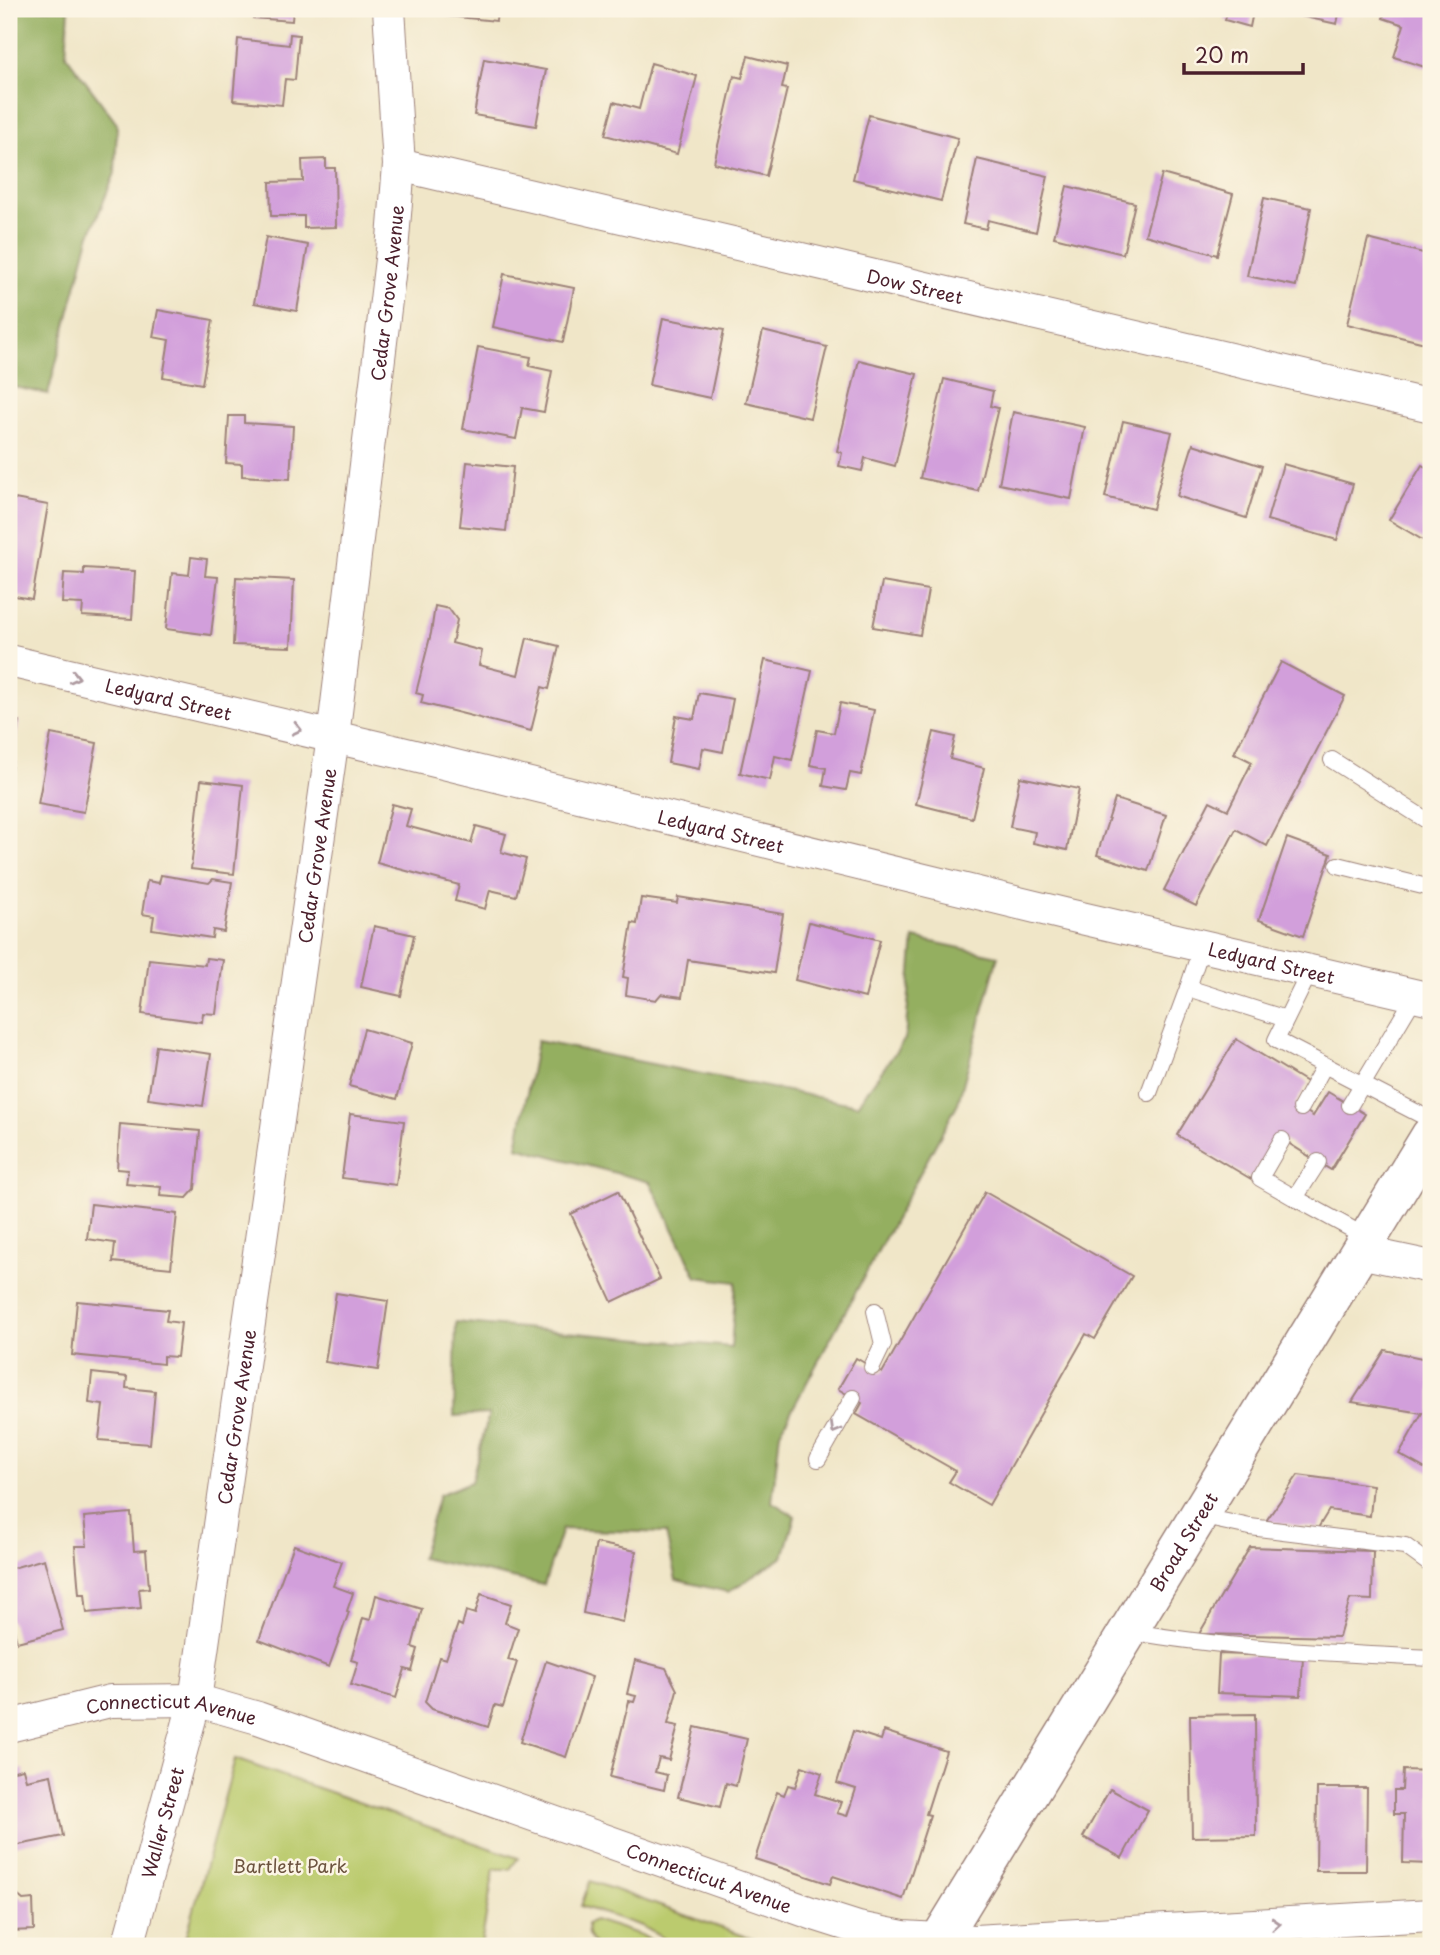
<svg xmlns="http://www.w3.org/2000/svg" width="1440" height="1955" font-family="'Playpen Sans',sans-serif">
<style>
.green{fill:#bbcb6e;stroke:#82754c;stroke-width:2}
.forest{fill:#94af61;stroke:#6f6746;stroke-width:2}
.building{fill:#d29fdb}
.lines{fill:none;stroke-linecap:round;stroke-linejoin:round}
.lane-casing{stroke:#9d827a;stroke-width:18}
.street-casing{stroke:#9d827a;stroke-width:34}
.primary-casing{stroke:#9d827a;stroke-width:41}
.lane{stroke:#fff;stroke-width:16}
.street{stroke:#fff;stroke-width:32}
.primary{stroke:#fff;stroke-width:38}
.oneway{stroke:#ae9aa0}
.labels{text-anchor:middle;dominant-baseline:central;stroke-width:5;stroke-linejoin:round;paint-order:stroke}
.street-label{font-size:18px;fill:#4a1f2b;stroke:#fcf5e5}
.park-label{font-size:18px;fill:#6c533f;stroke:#fcf5e5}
</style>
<rect width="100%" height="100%" fill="#fcf5e5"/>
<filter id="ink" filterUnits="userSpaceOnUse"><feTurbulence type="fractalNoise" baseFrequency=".0143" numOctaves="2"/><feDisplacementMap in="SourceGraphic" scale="14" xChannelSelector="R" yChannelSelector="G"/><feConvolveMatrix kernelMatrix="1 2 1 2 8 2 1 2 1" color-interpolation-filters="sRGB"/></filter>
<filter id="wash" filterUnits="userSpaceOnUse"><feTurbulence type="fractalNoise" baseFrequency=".00686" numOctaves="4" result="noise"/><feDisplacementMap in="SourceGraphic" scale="28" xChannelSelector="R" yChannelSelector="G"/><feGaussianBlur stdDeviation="1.57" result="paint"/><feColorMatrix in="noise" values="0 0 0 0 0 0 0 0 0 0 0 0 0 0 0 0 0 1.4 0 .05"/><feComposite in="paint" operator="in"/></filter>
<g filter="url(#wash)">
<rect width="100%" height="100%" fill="#f0e6c8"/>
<!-- green -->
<g class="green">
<path d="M235,1759L518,1858L510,1869H494L481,1946H184Z"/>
<path d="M590,1881L766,1944L770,1946H676L642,1926L581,1906Z"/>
<path d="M594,1920L641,1935L661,1946H595L588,1935L587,1924Z"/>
</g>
<!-- forest -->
<g class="forest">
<path d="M9,9H69L66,55L117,124L115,173L89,237L48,394L9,386Z"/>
<path d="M914,938L998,956L958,1103L780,1432L772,1502L795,1516L783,1557L728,1592L676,1580L666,1533L562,1529L544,1585L421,1558L439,1495L471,1482L489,1414L454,1416L456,1322L731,1347L736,1282L697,1277L650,1182L517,1147L537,1041L857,1105L905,1039Z"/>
</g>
<g id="blocks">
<!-- building -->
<g class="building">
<path d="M254,9H293L292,21L253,18Z"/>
<path d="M449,9H497L496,21L448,16Z"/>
<path d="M1228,9H1267L1266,15L1253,12L1250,27L1225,20Z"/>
<path d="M1292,9H1340L1337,24L1291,14Z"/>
<path d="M1386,9H1431V69L1394,57L1404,25L1383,18Z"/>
<path d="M290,34L299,35L295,80L285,79L282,105L233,100L238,39L289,45Z"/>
<path d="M748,56L787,66L782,88L787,89L766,176L714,163L734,76L742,78Z"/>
<path d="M484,59L546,70L536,126L474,115Z"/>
<path d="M651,63L697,76L677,154L605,135L614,102L639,109Z"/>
<path d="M869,115L958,138L941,201L853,179Z"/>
<path d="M326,159V168H335L336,227L304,228V216H271L270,182L303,181L302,160Z"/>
<path d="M977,159L1048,176L1036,232L988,220L986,229L963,224Z"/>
<path d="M1162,174L1233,194L1217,255L1145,235Z"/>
<path d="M1067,186L1135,203L1123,254L1054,237Z"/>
<path d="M1264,198L1311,208L1296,286L1247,276Z"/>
<path d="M266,237L308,245L297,311L254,303Z"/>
<path d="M1368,239L1431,255V319L1425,343L1347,324Z"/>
<path d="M504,274L574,288L563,342L493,327Z"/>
<path d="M158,310L213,320L202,384L163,377L169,340L153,337Z"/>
<path d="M663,318L724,330L710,398L649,385Z"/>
<path d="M763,331L827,347L810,418L746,403Z"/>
<path d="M478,347L531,357L529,366L552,371L544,412L522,408L516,439L463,429Z"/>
<path d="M859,360L917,374L895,466L865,458L862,471L839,466L842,453L837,451Z"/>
<path d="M944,379L993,391L990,406L998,408L978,491L920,478Z"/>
<path d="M1013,412L1085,427L1071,499L999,484Z"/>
<path d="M229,416H244V423L293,426L290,479L242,476V464L226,463Z"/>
<path d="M1123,421L1172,432L1153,509L1105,497Z"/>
<path d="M1193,444L1262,466L1246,518L1177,496Z"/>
<path d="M467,462L513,467L506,531L460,526Z"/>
<path d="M1283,464L1353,484L1337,540L1267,520Z"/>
<path d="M1422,465L1431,470V545L1389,520Z"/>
<path d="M9,498L48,505L32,599L9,595Z"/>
<path d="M191,557L207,559L205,576L218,577L211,635L166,629L172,573L189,575Z"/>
<path d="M84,568L135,571L132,619L82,616L83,604L62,603L64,573L84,574Z"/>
<path d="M236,577L294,580L291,647L233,645Z"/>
<path d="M882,582L928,590L920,635L873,627Z"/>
<path d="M435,606L449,609L457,620L452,643L482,651L479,665L518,675L527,638L559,646L549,689L542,687L531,731L421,703L423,695L416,693L431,633Z"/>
<path d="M765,660L812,671L792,760L775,756L770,780L740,773Z"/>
<path d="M1281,662L1345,696L1267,846L1236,829L1196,906L1164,890L1210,801L1228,810L1252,762L1234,753Z"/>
<path d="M699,693L733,699L723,752L703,748L699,769L668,763L676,716L694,719Z"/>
<path d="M840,703L874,710L861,775L850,773L846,790L823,786L826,768L810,765L817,730L834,733Z"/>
<path d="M9,719L19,721L10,776H9Z"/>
<path d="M934,732L955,737L950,759L984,768L972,818L916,804Z"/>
<path d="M51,734L97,743L84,812L38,804Z"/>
<path d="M1020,777L1079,789L1067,850L1033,843L1035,832L1010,827Z"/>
<path d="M201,780L243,785L234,874L191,869Z"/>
<path d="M1115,799L1166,815L1148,871L1097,855Z"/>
<path d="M392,804L411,809L406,826L471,843L476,826L506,834L501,852L526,859L516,896L490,890L485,909L455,901L459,885L377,863Z"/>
<path d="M1287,838L1331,854L1303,936L1259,920Z"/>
<path d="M161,875L209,883L213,879L232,882L224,932L213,930L212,938L152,929L154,916L142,914L147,881L159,883Z"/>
<path d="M678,897L783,914L774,973L688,960L682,997L661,994L656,1000L626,995L628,978L623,977L632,923L637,924L641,898L677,903Z"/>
<path d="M809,922L880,940L865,998L795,980Z"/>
<path d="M374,926L414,935L401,996L361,987Z"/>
<path d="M206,958L223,960L216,1014L203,1013L202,1022L142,1014L149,959L205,965Z"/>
<path d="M364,1029L412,1043L397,1099L349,1086Z"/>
<path d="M1236,1039L1308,1083L1295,1104L1313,1116L1328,1092L1365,1114L1331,1170L1277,1136L1251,1179L1177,1135Z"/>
<path d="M156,1046L211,1054L203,1106L148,1099Z"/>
<path d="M350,1114L404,1121L396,1185L342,1178Z"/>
<path d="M120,1124L200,1131L195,1189L187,1198L160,1196L161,1187L126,1184L128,1170L117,1169Z"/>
<path d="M618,1191L660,1279L612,1302L571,1214Z"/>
<path d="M985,1192L1132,1276L1095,1339L1086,1334L989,1505L949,1482L956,1471L856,1414L862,1403L838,1389L856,1358L882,1373Z"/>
<path d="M91,1204L177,1214L171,1268L113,1262L115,1243L87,1239Z"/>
<path d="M336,1293L388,1301L378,1370L325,1362Z"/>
<path d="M77,1301L168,1310L166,1321L181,1323L177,1357L163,1356V1364L72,1355Z"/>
<path d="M1385,1350L1431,1360V1472L1399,1454L1422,1413L1352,1402Z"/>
<path d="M92,1373L127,1377L126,1388L155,1391L150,1444L99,1440L103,1405L89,1403Z"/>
<path d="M1298,1475L1373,1485L1370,1516L1329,1510L1318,1528L1266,1521Z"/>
<path d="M131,1513L134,1551L146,1550L149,1588L139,1589L141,1608L87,1613L85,1594H79L75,1546H87L84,1517Z"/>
<path d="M596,1543L636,1551L623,1622L583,1613Z"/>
<path d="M294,1545L342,1562L333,1586L353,1593L347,1611L349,1612L329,1667L259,1640Z"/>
<path d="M1250,1547L1373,1551L1372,1600L1350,1599L1339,1637L1199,1634Z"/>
<path d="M44,1559L63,1630L17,1642L12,1622L9,1619V1569Z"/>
<path d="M481,1594L511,1604L505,1623L518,1628L508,1660L517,1662L503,1707L495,1705L488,1727L432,1709L425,1702L439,1657L446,1659L458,1624L462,1626L466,1611L475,1614Z"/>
<path d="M376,1595L422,1609L412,1647L418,1649L412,1671L405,1669L396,1698L351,1685L358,1662L351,1660L363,1618L370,1620Z"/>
<path d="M1219,1654L1303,1657L1301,1696L1217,1693Z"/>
<path d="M635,1660L666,1668L677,1690L668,1724L678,1726L669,1760L659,1758L655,1772L667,1775L664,1790L610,1777L629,1701L634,1702L636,1696L627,1694Z"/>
<path d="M546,1661L592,1677L566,1757L520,1742Z"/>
<path d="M1255,1714L1256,1836L1192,1837L1190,1715Z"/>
<path d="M695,1727L747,1739L736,1786L726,1783L720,1807L678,1797Z"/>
<path d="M853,1731L881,1740L884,1731L946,1751L926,1814L930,1815L903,1899L833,1876L830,1884L755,1859L777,1792L784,1795L788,1785L795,1787L802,1766L822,1773L815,1794L841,1802L837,1813L847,1816L856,1789L837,1783Z"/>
<path d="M23,1769L26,1780L51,1775L63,1836L9,1847V1772Z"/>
<path d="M1403,1770L1431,1771V1864L1403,1863L1404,1814H1394V1790H1402Z"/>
<path d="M1317,1788H1367L1366,1871H1316Z"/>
<path d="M1110,1789L1148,1810L1122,1858L1083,1837Z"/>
<path d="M9,1888L23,1900L33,1899L34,1930L9,1931Z"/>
</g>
</g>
</g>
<g filter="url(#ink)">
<use href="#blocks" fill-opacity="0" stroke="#9d827a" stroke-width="2"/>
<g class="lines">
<!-- lane casing -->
<g class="lane-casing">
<g id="lane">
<path d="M1332,760L1431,823"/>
<path d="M1338,865L1431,888"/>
<path d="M1310,971L1276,1040L1431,1120"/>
<path d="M1188,988L1202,946"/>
<path d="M1149,1093L1188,988L1286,1019"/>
<path d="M1350,1105L1415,996"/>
<path d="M1301,1108L1324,1066"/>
<path d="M1282,1140L1260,1178L1295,1198"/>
<path d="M1318,1162L1295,1198L1368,1238"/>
<path d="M872,1367L883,1344L875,1311"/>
<path d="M818,1459L853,1398"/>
<path d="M1199,1516L1250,1527L1405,1546L1431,1565"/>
<path d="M1128,1631C1228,1649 1330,1653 1431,1658"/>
</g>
</g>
<!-- street casing -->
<g class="street-casing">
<g id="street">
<path id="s1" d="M399,165L1431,406"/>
<path id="s2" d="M9,661L398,752L1064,914L1431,999"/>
<path d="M1360,1252L1431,1267"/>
<path id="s3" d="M9,1726L110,1701L195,1700L258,1718L814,1914L858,1928L903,1937L975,1941L1431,1915"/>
<path id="s4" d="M128,1946L195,1700L333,737L392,251L399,165L389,9"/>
</g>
</g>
<!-- primary casing -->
<g class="primary-casing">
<g id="primary">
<path id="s5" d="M936,1946L1431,1135"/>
</g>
</g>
<!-- lane -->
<use href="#lane" class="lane"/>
<!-- street -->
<use href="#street" class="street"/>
<!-- primary -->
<use href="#primary" class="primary"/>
</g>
<!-- one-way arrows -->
<defs><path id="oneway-chevron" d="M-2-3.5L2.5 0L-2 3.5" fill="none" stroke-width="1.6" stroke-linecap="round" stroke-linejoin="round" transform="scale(1.75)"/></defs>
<g class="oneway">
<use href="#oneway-chevron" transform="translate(75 677) rotate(13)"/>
<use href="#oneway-chevron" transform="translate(297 729) rotate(13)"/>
<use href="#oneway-chevron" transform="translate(835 1429) rotate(120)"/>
<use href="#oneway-chevron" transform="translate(1276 1924) rotate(-3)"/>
</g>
</g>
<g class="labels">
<!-- street labels -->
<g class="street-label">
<text stroke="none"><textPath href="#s1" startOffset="530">Dow Street</textPath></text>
<text stroke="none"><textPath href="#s4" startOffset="1675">Cedar Grove Avenue</textPath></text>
<text stroke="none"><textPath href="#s2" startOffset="164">Ledyard Street</textPath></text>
<text stroke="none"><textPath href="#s2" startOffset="732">Ledyard Street</textPath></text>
<text stroke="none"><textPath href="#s4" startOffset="1108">Cedar Grove Avenue</textPath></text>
<text stroke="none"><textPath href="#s2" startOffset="1298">Ledyard Street</textPath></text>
<text stroke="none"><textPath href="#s4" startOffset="541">Cedar Grove Avenue</textPath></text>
<text stroke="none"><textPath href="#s5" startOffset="474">Broad Street</textPath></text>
<text stroke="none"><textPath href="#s3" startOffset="166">Connecticut Avenue</textPath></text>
<text stroke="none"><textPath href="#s4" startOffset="128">Waller Street</textPath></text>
<text stroke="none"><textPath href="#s3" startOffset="733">Connecticut Avenue</textPath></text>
</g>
<!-- park labels -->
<g class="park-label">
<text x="290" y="1865">Bartlett Park</text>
</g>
</g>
<!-- margin -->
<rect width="1440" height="1955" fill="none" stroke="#fcf5e5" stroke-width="35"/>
<!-- scale -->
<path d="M1184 63v10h119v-10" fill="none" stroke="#4a1f2b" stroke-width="3.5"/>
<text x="1195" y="63" font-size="21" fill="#4a1f2b" stroke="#fcf5e5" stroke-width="5" paint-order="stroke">20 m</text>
</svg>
